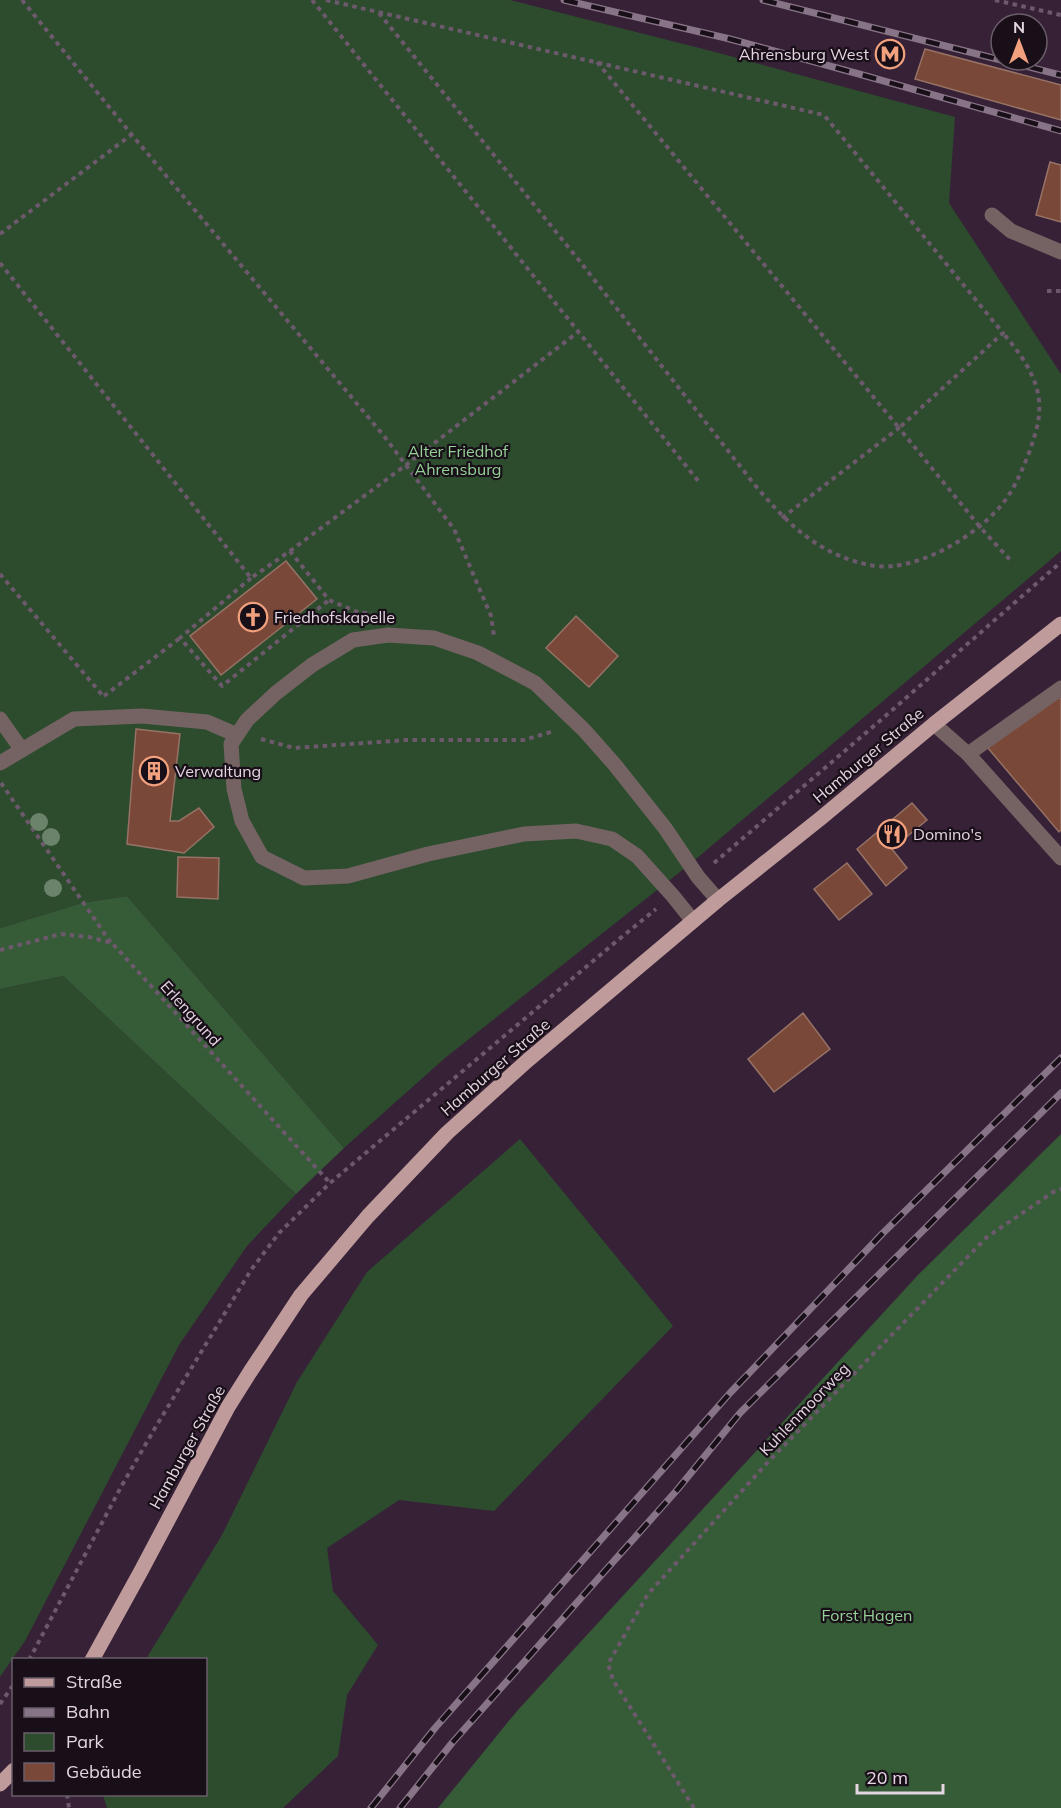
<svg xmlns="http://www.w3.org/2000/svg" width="1061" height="1808" font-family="Mulish,sans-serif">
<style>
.green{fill:#2d4c2e}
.forest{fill:#365b37}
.building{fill:#7a4838;stroke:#967266;stroke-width:1.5}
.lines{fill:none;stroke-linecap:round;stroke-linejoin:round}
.path{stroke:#6c596c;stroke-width:4;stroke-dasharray:4.5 4.5;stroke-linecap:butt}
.minor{stroke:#756363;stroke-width:15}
.major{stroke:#bf9c9b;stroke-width:15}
.rail-casing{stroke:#877587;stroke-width:7}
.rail{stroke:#190f18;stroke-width:4.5;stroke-dasharray:14;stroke-linecap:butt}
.tree{fill:#6b826b}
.labels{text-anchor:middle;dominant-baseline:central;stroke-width:4.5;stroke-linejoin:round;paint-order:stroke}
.poi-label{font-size:16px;fill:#e4d5e3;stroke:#190f18;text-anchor:start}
.park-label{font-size:16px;fill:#95d196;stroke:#190f18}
.street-label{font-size:16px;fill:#e4d5e3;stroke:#190f18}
</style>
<rect width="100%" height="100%" fill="#372137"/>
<!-- green -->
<g class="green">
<path d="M0,0H510L715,52L955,117L949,203L1061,374V551L690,864L445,1058L344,1148L127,896L82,903L0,928Z"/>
<path d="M63,976L296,1194L247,1246L179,1345L25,1641L0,1677V989Z"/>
<path d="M520,1139L673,1326L494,1511L399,1500L327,1548L333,1591L378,1645L347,1695L338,1756L283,1808H107L103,1795L206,1794V1660L146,1659L222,1535L297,1382L367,1272Z"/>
</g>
<!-- forest -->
<g class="forest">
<path d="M127,896L344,1148L296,1194L63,976L0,989V928L82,903Z"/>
<path d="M1061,1134V1808H438L517,1711L918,1275Z"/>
</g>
<!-- building -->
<g class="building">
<path d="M925,49L1061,85V120L915,79Z"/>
<path d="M1050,162L1061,165V222L1036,215Z"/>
<path d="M286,561L317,599L221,675L190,636Z"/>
<path d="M576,616L618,656L589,687L546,648Z"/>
<path d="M1059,697L1061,699V830L1059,832L982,741Z"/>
<path d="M136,729L180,734L170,821H179L199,808L214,827L184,853L127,844Z"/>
<path d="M912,803L927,820L892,849L907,868L886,886L857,849Z"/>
<path d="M178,857L219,858L218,899L177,897Z"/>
<path d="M847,863L872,894L839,920L814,889Z"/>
<path d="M803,1013L830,1049L774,1092L748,1059Z"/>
</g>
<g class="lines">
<!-- path -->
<g class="path">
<path d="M22,0L132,135L384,436L454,529L491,616L494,636"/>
<path d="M312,0L699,482"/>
<path d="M326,0L824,115L1003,333L899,428L597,62"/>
<path d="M995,0L1061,15"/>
<path d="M379,13L578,259L754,484C784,519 810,548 857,562C867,565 883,568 893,566C930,562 974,536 999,508C1013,492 1021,473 1029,453C1035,435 1041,419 1039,400C1036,374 1019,352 1003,333"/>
<path d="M0,234L131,135"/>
<path d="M0,263L251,578L290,551L329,600L360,613H372"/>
<path d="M1047,291H1061"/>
<path d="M782,518L899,428L980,527L1012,562"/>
<path d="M290,551L406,465L578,332"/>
<path d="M0,574L103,696"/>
<path d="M251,578L180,638L222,686L329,600"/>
<path d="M104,696L180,638"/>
<path d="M261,739L294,748L407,740H524L554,731"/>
<path d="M1,783L111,943"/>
<path d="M714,863L882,719L1061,562"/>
<path d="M0,950L61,934L89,937L112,943L330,1183"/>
<path d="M29,1660L121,1487L155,1428L251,1270L279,1233L330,1183L618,940L656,909"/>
<path d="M0,1704L14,1684"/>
<path d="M67,1794L69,1808"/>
<path d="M694,1808L613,1680L608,1664L648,1594L769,1461L987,1237L1055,1191L1061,1189"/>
</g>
<!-- minor -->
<g class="minor">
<path d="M992,215L1011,231L1061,252"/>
<path d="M0,719L22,750"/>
<path d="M934,724L968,754L1061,858"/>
<path d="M968,754L1061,688"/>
<path d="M0,763L74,719L142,716L207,722L237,735"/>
<path d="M693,921L673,896L637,856L612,839L576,831L524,834L428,854L348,876L304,878L262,857L242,821L234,789L231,744L247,720L276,693L312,665L353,640L388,635L434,638L478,653L535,683L584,730L615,765L665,828L698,877L718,900"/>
</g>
<!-- major -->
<g class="major">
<path d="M92,1660L141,1571L228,1407L250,1372L301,1295L368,1216L447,1133L528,1060L718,900L821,818L934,724L1061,624"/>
<path d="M0,1784L14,1770"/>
</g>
<!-- rail casing -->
<g class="rail-casing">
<g id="rail">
<path d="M564,0L730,39L859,74L1061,131"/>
<path d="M763,0L1001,60"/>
<path d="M1002,60L1061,75"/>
<path d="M371,1808L435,1728L730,1393L883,1233L1061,1058"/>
<path d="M400,1808L452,1743L677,1490L740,1413L1061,1093"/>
</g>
</g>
<!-- rail -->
<use href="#rail" class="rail"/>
</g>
<!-- trees -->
<g class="tree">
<circle cx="39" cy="822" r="9"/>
<circle cx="51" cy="837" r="9"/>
<circle cx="53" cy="888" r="9"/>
</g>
<!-- icons -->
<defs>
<g id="metro-ring" transform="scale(1.5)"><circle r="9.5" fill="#190f18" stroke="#f2a17e" stroke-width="1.5"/><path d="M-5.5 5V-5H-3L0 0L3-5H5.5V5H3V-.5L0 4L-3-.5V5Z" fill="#f2a17e"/></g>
<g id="church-ring" transform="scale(1.5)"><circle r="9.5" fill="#190f18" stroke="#f2a17e" stroke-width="1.5"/><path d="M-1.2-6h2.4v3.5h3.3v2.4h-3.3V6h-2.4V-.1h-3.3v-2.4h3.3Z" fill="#f2a17e"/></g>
<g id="building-ring" transform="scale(1.5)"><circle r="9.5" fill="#190f18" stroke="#f2a17e" stroke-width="1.5"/><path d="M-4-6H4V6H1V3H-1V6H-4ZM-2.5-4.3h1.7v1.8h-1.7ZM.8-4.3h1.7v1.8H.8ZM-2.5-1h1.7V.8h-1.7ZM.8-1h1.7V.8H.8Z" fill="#f2a17e"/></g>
<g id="restaurant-ring" transform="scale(1.5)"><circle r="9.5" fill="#190f18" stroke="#f2a17e" stroke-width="1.5"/><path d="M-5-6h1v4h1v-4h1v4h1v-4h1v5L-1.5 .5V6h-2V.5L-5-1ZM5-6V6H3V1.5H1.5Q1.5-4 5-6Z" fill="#f2a17e"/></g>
</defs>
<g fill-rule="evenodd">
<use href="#metro-ring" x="890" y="54"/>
<use href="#church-ring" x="253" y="617"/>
<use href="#building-ring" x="154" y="771"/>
<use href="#restaurant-ring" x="892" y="834"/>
</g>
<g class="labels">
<!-- poi labels -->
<g class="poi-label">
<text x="869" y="54" text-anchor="end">Ahrensburg West</text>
<text x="274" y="617">Friedhofskapelle</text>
<text x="175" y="771">Verwaltung</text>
<text x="913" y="834">Domino's</text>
</g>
<!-- park labels -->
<g class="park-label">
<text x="458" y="451">Alter Friedhof<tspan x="458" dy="18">Ahrensburg</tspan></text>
<text x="867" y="1615">Forst Hagen</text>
</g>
<!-- street labels -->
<g class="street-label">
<text transform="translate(868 755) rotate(-40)">Hamburger Straße</text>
<text transform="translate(191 1013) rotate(48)">Erlengrund</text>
<text transform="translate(495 1067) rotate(-41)">Hamburger Straße</text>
<text transform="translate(804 1409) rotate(-46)">Kuhlenmoorweg</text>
<text transform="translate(187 1447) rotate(-61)">Hamburger Straße</text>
</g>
</g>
<!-- legend -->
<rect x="12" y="1658" width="195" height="138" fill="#190f18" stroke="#6a5e69" stroke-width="1.5"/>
<rect x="24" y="1678" width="30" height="9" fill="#bf9c9b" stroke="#6a5e69" stroke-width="1.5"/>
<text x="66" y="1688" font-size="18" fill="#e4d5e3">Straße</text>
<rect x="24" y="1708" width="30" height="9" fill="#877587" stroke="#6a5e69" stroke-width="1.5"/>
<text x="66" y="1718" font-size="18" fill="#e4d5e3">Bahn</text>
<rect x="24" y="1733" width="30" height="18" fill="#2d4c2e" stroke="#6a5e69" stroke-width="1.5"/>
<text x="66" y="1748" font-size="18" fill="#e4d5e3">Park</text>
<rect x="24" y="1763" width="30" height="18" fill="#7a4838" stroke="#6a5e69" stroke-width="1.5"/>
<text x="66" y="1778" font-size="18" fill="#e4d5e3">Gebäude</text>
<!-- north arrow -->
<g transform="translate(1019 42)"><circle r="28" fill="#190f18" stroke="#6a5e69" stroke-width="1.5"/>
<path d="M0-4.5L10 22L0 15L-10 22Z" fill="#f2a17e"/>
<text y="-9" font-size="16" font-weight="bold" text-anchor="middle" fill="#e4d5e3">N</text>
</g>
<!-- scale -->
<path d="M857 1784v9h86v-9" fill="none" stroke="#e4d5e3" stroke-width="3"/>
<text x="866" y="1784" font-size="18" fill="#e4d5e3" stroke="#190f18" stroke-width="4.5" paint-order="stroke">20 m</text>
</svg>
